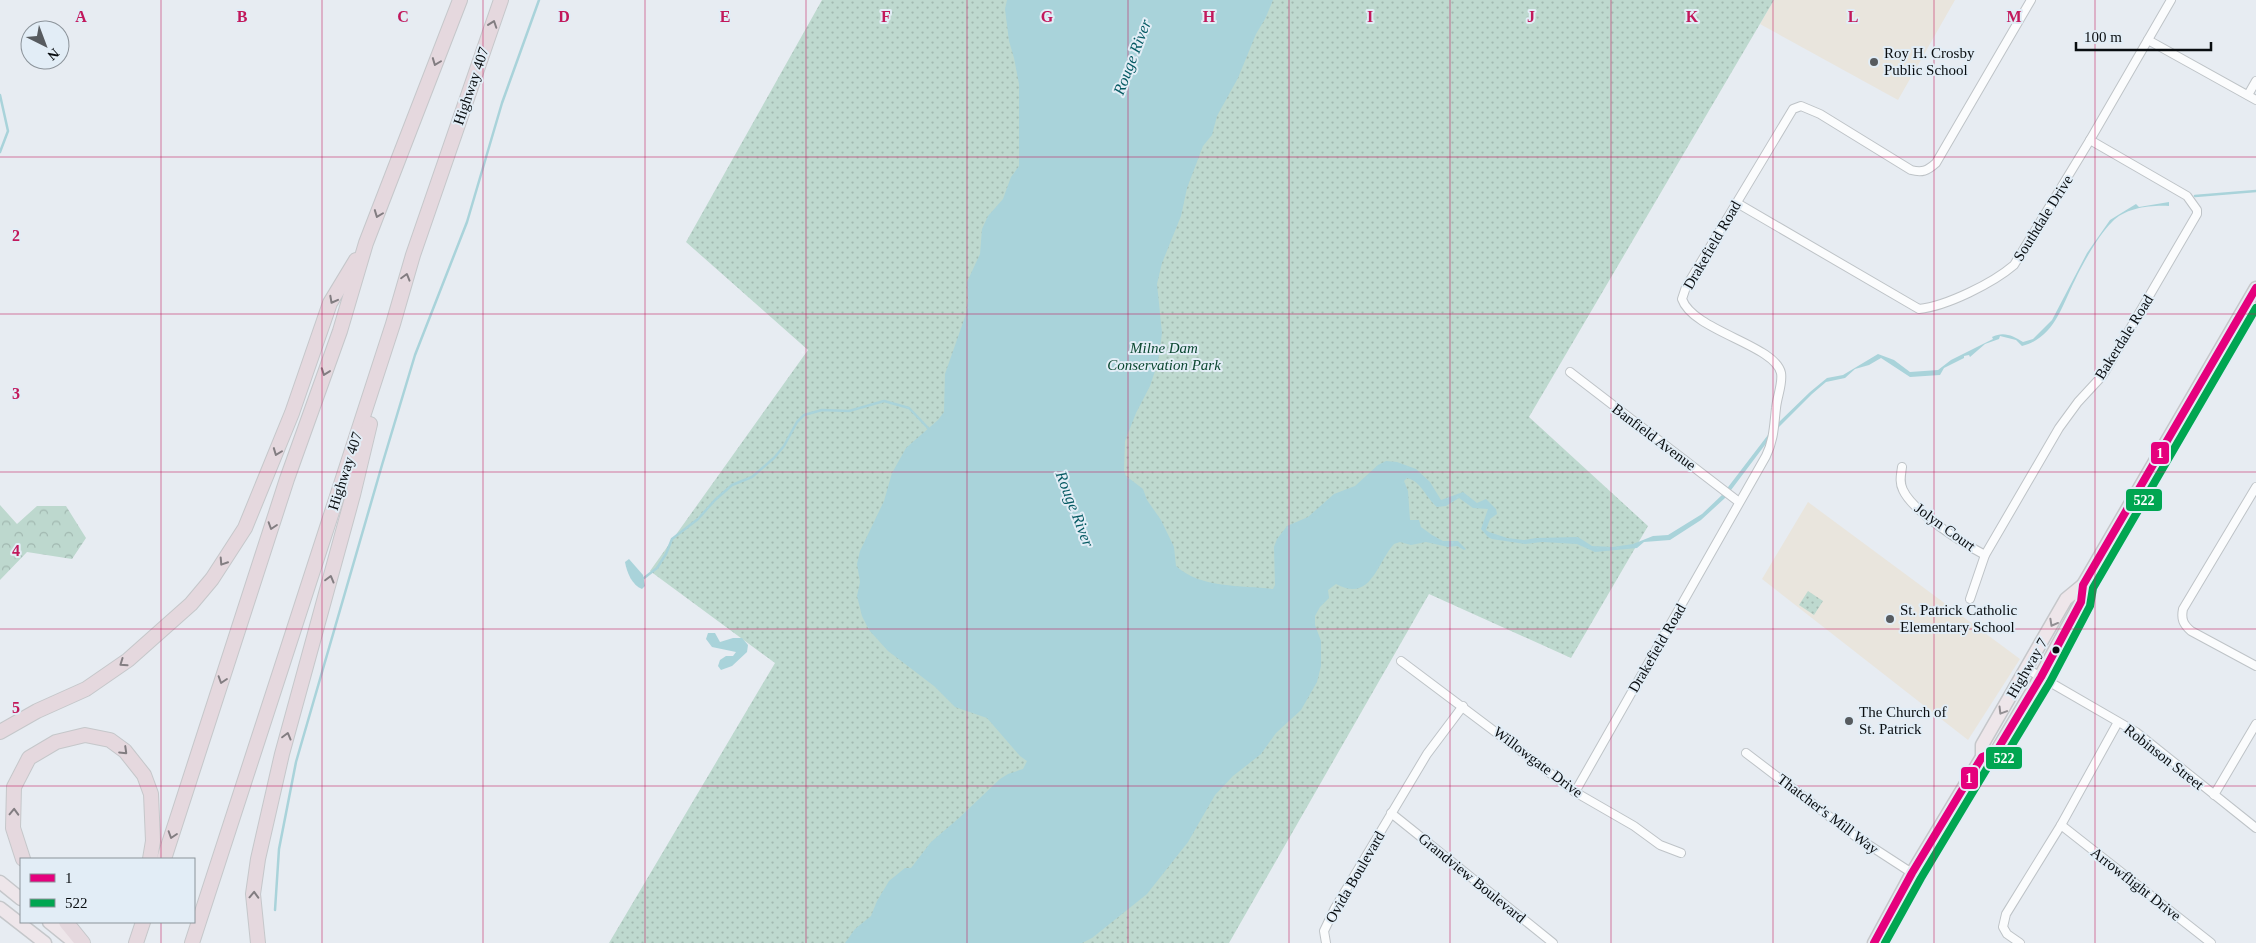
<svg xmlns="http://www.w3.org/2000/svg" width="2256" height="943" font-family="Georgia,serif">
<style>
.education{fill:#e9e5dd}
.forest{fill:url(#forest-crowns)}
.park{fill:url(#park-dots)}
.water{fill:#a9d3da}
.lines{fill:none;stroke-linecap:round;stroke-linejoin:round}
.stream{stroke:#a9d3da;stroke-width:2.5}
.minor-casing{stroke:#bec3c7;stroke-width:10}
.primary-casing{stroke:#c5c7ca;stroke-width:15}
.motorway-casing{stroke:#c5c7ca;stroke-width:16}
.minor{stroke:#fbfcfd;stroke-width:8}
.primary{stroke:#eee6ea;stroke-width:12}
.motorway{stroke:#e5d8de;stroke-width:14}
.bus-1-casing{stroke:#e2edf6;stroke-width:11}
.bus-2-casing{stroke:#e2edf6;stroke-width:11}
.bus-1{stroke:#e5007d;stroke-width:8}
.bus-2{stroke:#00a651;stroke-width:8}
.oneway{stroke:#827d81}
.oneway2{stroke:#928f93}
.grid{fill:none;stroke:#c2185b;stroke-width:1;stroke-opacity:0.55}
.poi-dot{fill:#575b5f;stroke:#e2edf6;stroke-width:2}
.bus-dot{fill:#090d10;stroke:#e2edf6;stroke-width:2}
.labels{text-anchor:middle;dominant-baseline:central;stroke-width:4;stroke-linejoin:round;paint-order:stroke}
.poi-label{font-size:15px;fill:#090d10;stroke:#e2edf6;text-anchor:start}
.street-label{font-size:15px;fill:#090d10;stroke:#e2edf6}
.park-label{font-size:15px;font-style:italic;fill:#0b4730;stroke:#e2edf6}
.water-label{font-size:16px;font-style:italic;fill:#045962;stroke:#e2edf6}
.grid-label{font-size:16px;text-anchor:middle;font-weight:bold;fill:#c2185b;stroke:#e2edf6;stroke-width:4;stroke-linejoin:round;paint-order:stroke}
.line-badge{stroke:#e2edf6;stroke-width:2}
.badge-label{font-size:14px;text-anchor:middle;font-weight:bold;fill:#fff}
</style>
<defs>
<pattern id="forest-crowns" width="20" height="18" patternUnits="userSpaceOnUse" patternTransform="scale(1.25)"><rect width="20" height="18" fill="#bdd8ce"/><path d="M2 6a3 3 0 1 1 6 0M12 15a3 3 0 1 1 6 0" fill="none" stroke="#a1b8b0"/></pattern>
<pattern id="park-dots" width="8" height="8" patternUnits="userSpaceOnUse" patternTransform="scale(1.25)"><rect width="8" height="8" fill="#bed9cf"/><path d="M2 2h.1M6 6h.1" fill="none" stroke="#a2b9b1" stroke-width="1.8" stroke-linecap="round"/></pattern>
</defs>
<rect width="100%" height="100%" fill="#e7ecf2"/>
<!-- education -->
<g class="education">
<path d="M1774,0H1955L1898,100L1760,24Z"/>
<path d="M1808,502L2020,659L1968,740L1762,579Z"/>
</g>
<!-- forest -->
<path class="forest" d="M0,505L17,524L37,506H66L86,538L72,559L27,552L0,580Z"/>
<!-- park -->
<g class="park">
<path d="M822,0H1774L1529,417L1648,526L1571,658L1429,594L1229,943H609L775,663L650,571L808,350L686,242Z"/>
<path d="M1808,591L1823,601L1814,615L1799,605Z"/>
</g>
<!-- water -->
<g class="water">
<path d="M1007,0H1273L1265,19L1256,34L1238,78L1217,116L1212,135L1203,146L1187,188L1181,216L1162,263L1157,284L1162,333L1158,362L1150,386L1136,413L1125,441L1124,471L1126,476L1143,489L1147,500L1161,520L1174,547L1176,566C1201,589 1242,585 1273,589L1275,585L1274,547L1277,539L1287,526L1308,517L1334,494L1355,486L1378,465L1386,461L1397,462L1416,469L1430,482L1441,500L1463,492L1477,503L1486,499L1496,509L1497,514L1490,519L1486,530L1489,532L1507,538L1524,540L1536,538L1578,537L1592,546L1613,547L1633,544L1653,536L1668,535L1702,514L1722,495L1774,427L1810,392L1827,378L1843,375L1878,354L1894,360L1910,372L1938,370L1951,360L1993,339L1992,337C2004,331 2013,336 2023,342L2033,339L2052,320L2087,253L2110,220L2136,204L2139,207L2169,202V206C2150,205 2125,208 2112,222C2098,236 2083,263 2075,280C2062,306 2054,338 2022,346L2016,340L2000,336L1999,339L1985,344L1970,357L1969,355L1964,356V358L1944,368L1940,375L1910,377L1881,358L1869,365L1855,369L1845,378L1826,382L1812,394L1777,429L1725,498L1701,520L1670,540L1644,542L1637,548L1595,552L1577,544L1542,542L1525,544L1492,539L1488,537L1481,529L1488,509L1473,508L1459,498L1446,506L1437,507C1426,498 1421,481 1407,478L1404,481L1408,491L1410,520H1419L1421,527L1432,535L1443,541H1458L1466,549L1464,550L1457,546L1448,547L1426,542L1411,545L1400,542L1394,544C1376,564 1371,603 1336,584L1328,590L1329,598L1320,607L1315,616V625L1321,641V666L1317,682L1301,710L1276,733L1261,754L1233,776L1215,795L1188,842L1147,894L1092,938L1082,943H845L855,929L871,916L877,901L889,881L905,868H911L931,842L959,818L1000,779L1008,774L1023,769L1027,761L1020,756L987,718L955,707L934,686L888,651L869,630L862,616L857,596L860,582L857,564L860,551L884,501L892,473L906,448L938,420L944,412L945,374L966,314L968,300L967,282L980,254L982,229L988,216L1003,199L1011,177L1019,166V84L1014,58L1009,41L1005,9Z"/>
<path d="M629,559L643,575L645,586L642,589C632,585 627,573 625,562Z"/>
<path d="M708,633H715L720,642L733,638H742L748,645L747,652L732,666L721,670L718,666L720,660L726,656H733L736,652L712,647L706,639Z"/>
</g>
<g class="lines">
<!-- stream -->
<g class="stream">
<path d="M0,95L8,131L0,152"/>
<path d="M2195,196L2256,191"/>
<path d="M644,578L657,568L666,554L672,539L698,519L715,500L732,485L752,477L774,458L784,446L797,422L804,415L822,410L849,411L884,401L909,408L929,429"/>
<path d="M275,910L279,849L296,762L382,465L415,355L467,222L502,103L539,0"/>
</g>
<!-- minor casing -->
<g class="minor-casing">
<g id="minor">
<path d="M2148,40L2256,100"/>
<path d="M2248,95L2256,81"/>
<path d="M1737,203L1919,309C1947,306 1993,283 2014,265L2090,140L2171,0"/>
<path d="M1570,372L1739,502"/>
<path d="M1902,467C1901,475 1899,482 1903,490C1913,512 1964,544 1985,555"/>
<path d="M2256,487L2183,609C2181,619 2183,624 2191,631L2256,666"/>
<path d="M1970,599L1985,555L2059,428L2078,402L2103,375L2197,214V210L2187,196L2090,140"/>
<path d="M1401,661L1575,792L1634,826L1660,845L1681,853"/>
<path d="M2027,669L2136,732L2256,828"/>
<path d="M1746,753L1855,836L1912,873"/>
<path d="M1575,792L1766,456C1774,440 1774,425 1776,408C1777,397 1783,383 1781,373C1775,345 1693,331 1682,299L1686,287L1793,109L1801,106L1820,114L1911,170C1922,173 1927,171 1936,163L2031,0"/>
<path d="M2214,795L2256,724"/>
<path d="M1391,813L1553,943"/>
<path d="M2061,825L2211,943"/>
<path d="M1326,943L1324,931L1335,908L1427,754L1463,706"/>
<path d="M2020,943L2007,934L2003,927L2006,914L2061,825L2118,722"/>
</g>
</g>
<!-- primary casing -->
<g class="primary-casing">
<g id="primary">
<path d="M1982,757L1996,752L2033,690L2081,602L2083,585"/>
<path d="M0,882L21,899"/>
<path d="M0,908L45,943"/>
<path d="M49,922L75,943"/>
<path d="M1874,943L1912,873L1982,757V745L2066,599L2083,585L2256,288"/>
</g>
</g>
<!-- motorway casing -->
<g class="motorway-casing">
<g id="motorway">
<path d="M0,732L37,711L86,689L128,660L191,604L212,579L245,528L292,413L330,303L356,260"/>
<path d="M23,859L13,828L14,787L29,758L56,742L85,735L110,740L125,751L144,775L151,794L153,841L150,859"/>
<path d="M164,859L287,479L340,331L366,243L460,0"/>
<path d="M66,922L83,943"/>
<path d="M136,943L143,922"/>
<path d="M192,943L393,324L413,255L501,0"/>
<path d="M258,943L253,894L258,859L282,754L353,495L370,424"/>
</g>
</g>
<!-- minor -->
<use href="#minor" class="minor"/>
<!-- primary -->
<use href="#primary" class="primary"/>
<!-- motorway -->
<use href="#motorway" class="motorway"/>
<!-- bus-1 casing -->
<g class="bus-1-casing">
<path id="bus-1" d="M1874,943L1912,873L1982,757L1996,752L2041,677L2081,602L2083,585L2256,288"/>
</g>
<!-- bus-2 casing -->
<g class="bus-2-casing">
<path id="bus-2" d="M1885,943L1921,878L1989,765L2004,758L2050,682L2090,606L2093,588L2256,308"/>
</g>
<!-- bus-1 -->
<use href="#bus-1" class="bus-1"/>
<!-- bus-2 -->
<use href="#bus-2" class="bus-2"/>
</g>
<!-- one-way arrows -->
<defs><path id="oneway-chevron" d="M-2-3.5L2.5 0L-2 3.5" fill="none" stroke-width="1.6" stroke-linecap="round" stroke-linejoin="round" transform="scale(1.25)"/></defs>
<g class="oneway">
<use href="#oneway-chevron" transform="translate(493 24) rotate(-71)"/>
<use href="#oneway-chevron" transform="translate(436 62) rotate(111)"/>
<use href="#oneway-chevron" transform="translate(378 214) rotate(111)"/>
<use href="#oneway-chevron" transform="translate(406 277) rotate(-74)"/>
<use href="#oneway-chevron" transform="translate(333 300) rotate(118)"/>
<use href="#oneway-chevron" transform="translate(325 372) rotate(110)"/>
<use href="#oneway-chevron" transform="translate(277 452) rotate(111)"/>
<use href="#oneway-chevron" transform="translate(272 526) rotate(108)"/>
<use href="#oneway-chevron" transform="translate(223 562) rotate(123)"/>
<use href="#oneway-chevron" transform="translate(330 579) rotate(-75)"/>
<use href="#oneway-chevron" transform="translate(123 663) rotate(145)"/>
<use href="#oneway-chevron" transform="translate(222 680) rotate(108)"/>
<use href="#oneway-chevron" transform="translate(287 736) rotate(-75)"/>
<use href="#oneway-chevron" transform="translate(124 751) rotate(44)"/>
<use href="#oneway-chevron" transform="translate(14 812) rotate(-88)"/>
<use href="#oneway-chevron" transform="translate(172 835) rotate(108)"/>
<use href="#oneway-chevron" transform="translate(254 895) rotate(-88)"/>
</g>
<g class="oneway2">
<use href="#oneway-chevron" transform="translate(2053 623) rotate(119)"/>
<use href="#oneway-chevron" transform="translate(2002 711) rotate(121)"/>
</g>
<!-- grid -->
<path class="grid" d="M161,0V859M322,0V943M483,0V943M645,0V943M806,0V943M967,0V943M1128,0V943M1289,0V943M1450,0V943M1611,0V943M1773,0V943M1934,0V943M2095,0V943M0,157H2256M0,314H2256M0,472H2256M0,629H2256M0,786H2256M161,922V943"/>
<!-- markers -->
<g class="poi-dot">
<circle cx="1874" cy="62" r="5"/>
<circle cx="1890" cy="619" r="5"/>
<circle cx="1849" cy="721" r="5"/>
</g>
<circle class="bus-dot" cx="2056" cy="650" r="4.5"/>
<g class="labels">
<!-- poi labels -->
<g class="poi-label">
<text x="1884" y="53">Roy H. Crosby<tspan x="1884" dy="17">Public School</tspan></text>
<text x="1900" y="610">St. Patrick Catholic<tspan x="1900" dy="17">Elementary School</tspan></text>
<text x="1859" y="712">The Church of<tspan x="1859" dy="17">St. Patrick</tspan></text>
</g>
<!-- street labels -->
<g class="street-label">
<text transform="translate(471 86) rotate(-71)">Highway 407</text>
<text transform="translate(2043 218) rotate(-58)">Southdale Drive</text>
<text transform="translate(1712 245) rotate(-60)">Drakefield Road</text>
<text transform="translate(2124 337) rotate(-58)">Bakerdale Road</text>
<text transform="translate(1654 437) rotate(37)">Banfield Avenue</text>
<text transform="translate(345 471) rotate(-72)">Highway 407</text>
<text transform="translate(1945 527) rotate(36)">Jolyn Court</text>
<text transform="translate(1657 648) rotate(-60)">Drakefield Road</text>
<text transform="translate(2027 668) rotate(-60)">Highway 7</text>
<text transform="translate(2164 757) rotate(38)">Robinson Street</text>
<text transform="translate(1538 762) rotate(37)">Willowgate Drive</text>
<text transform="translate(1828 814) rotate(37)">Thatcher's Mill Way</text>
<text transform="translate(1355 877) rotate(-60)">Ovida Boulevard</text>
<text transform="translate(1472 878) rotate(39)">Grandview Boulevard</text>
<text transform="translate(2136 884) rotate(38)">Arrowflight Drive</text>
</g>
<!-- park labels -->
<g class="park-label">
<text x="1164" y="348">Milne Dam<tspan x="1164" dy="17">Conservation Park</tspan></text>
</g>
<!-- water labels -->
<g class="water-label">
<text transform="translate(1132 57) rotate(-69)">Rouge River</text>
<text transform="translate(1075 509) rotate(69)">Rouge River</text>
</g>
</g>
<g class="grid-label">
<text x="81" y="22">A</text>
<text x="242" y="22">B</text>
<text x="403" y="22">C</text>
<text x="564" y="22">D</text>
<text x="725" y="22">E</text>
<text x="886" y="22">F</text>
<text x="1047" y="22">G</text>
<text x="1209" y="22">H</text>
<text x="1370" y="22">I</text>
<text x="1531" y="22">J</text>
<text x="1692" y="22">K</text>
<text x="1853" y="22">L</text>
<text x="2014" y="22">M</text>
<text x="16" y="241">2</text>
<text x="16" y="399">3</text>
<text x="16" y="556">4</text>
<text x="16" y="713">5</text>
</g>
<g class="line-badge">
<rect x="2150" y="441" width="20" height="24" rx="5" fill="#e5007d"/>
<rect x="2125" y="488" width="38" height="24" rx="5" fill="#00a651"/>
<rect x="1985" y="746" width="38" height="24" rx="5" fill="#00a651"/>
<rect x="1960" y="766" width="19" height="24" rx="5" fill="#e5007d"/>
</g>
<g class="badge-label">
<text x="2160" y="458">1</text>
<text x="2144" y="505">522</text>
<text x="2004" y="763">522</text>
<text x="1969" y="783">1</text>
</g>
<!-- legend -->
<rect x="20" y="858" width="175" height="65" fill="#e2edf6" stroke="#8b939a"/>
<rect x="30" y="874" width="25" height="8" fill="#e5007d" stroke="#8b939a"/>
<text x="65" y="883" font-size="15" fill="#090d10">1</text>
<rect x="30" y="899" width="25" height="8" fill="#00a651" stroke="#8b939a"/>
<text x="65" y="908" font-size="15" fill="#090d10">522</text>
<!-- north arrow -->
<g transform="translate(45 45) rotate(138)"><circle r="24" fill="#e2edf6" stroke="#8b939a"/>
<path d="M0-4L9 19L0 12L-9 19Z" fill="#575b5f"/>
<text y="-8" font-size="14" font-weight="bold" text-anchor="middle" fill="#090d10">N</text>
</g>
<!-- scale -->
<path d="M2076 42v8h135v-8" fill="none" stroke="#090d10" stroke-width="2.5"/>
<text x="2084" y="42" font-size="15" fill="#090d10" stroke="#e2edf6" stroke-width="4" paint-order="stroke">100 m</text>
</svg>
